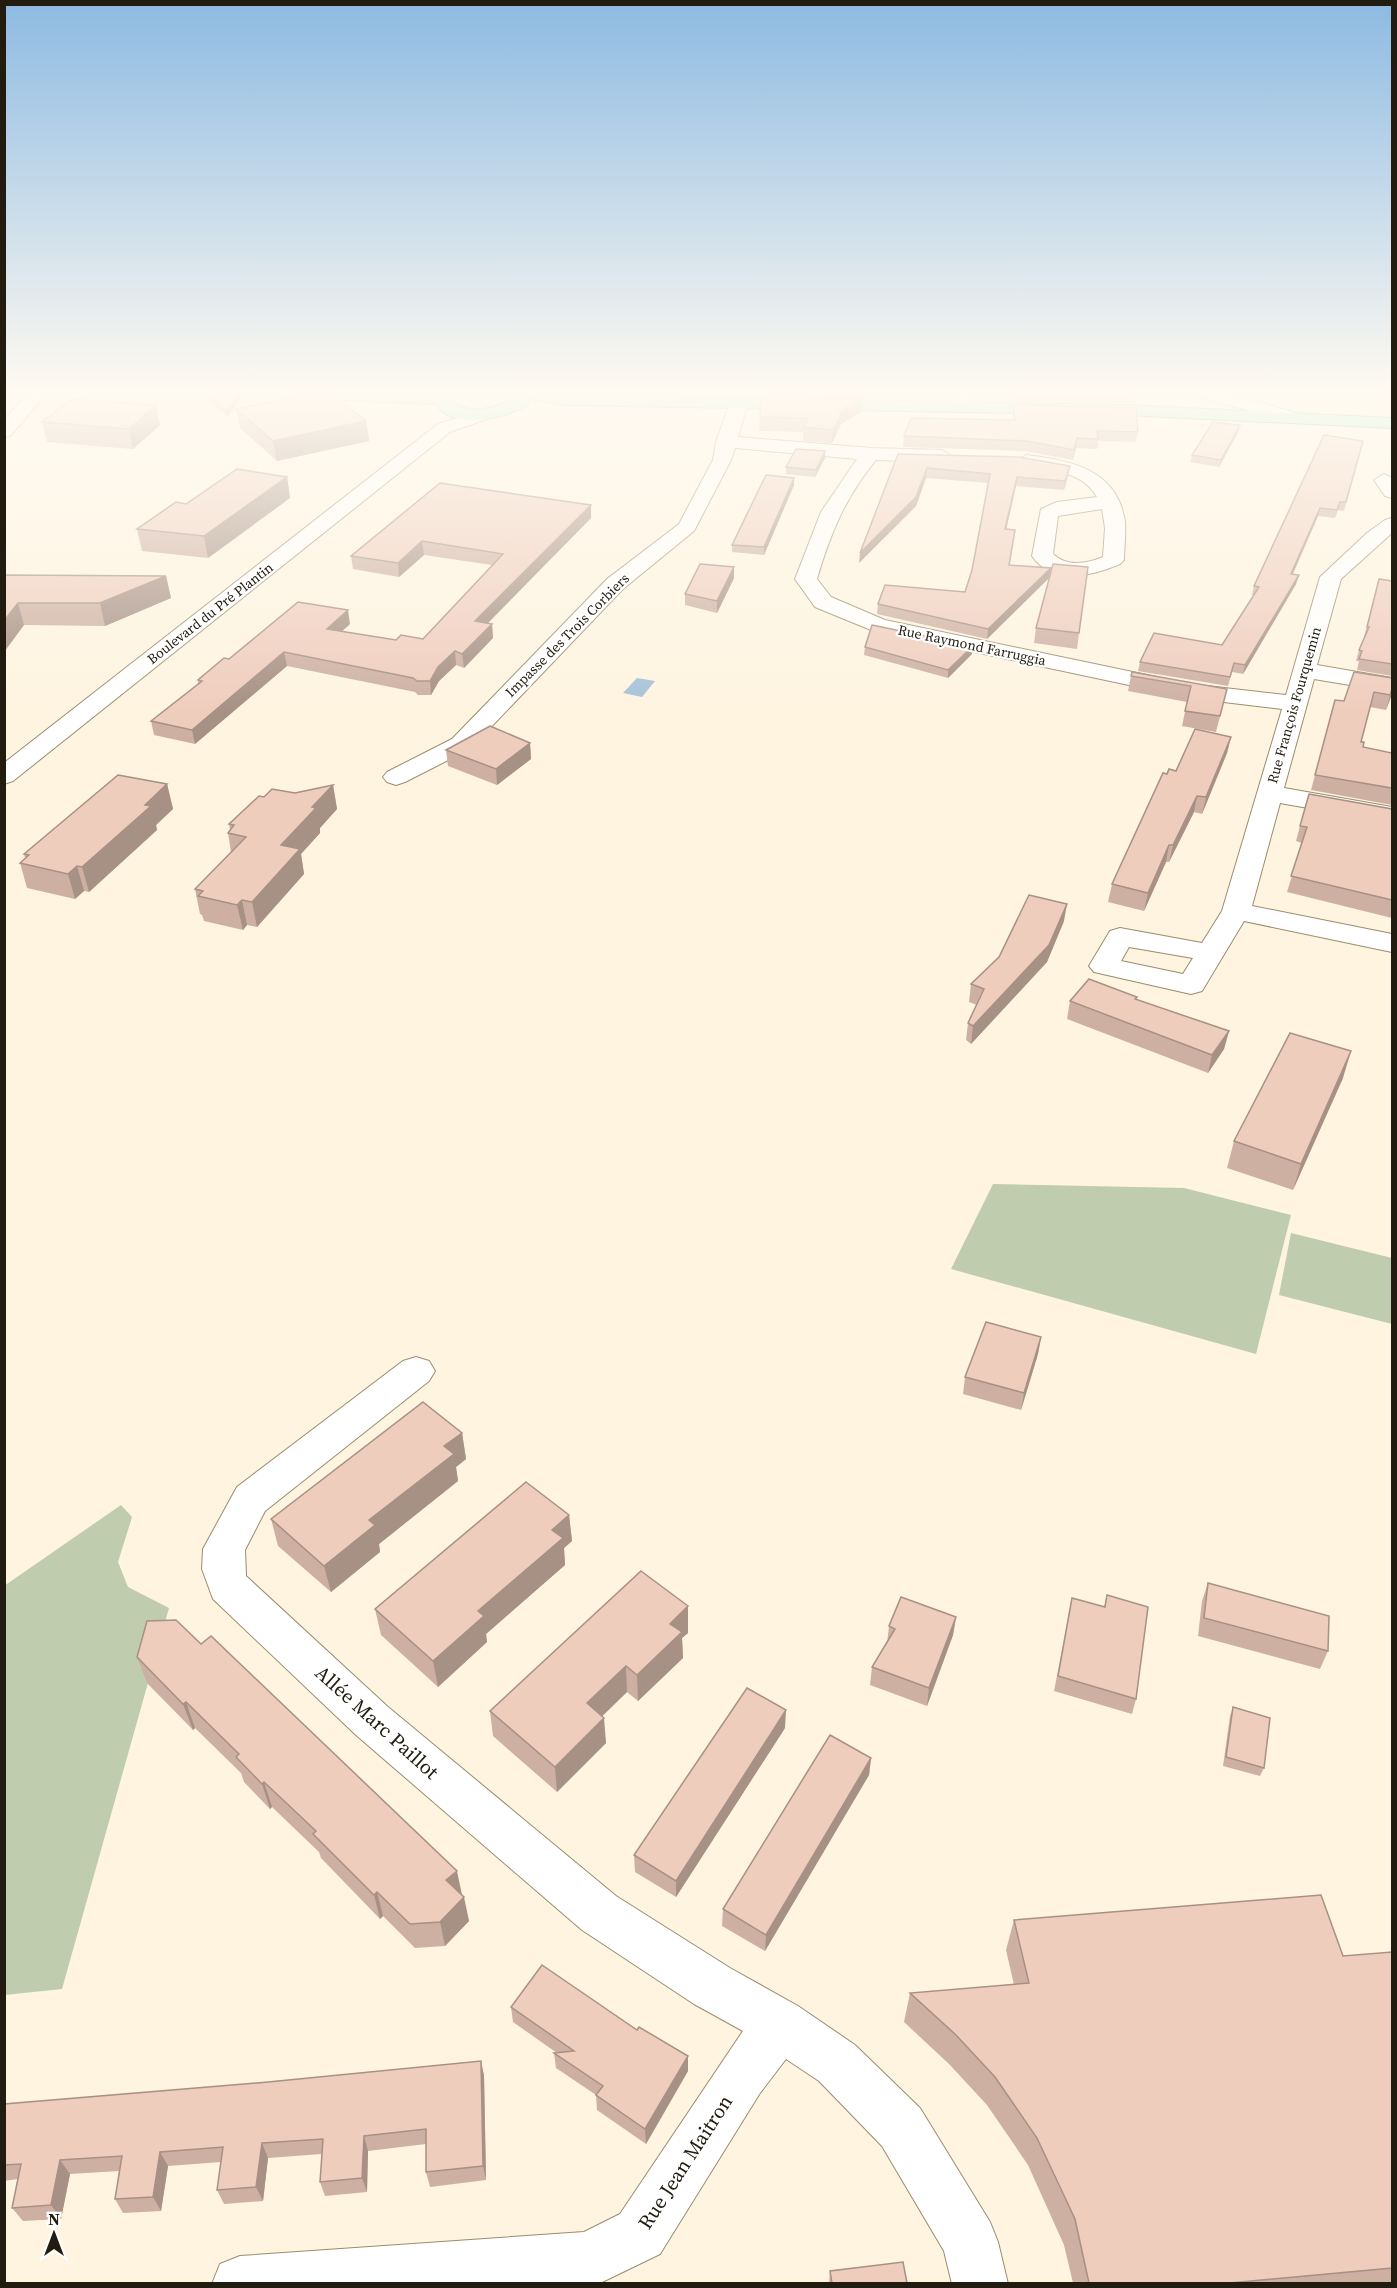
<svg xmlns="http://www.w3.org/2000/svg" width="1397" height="2288" font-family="'Source Serif 4',serif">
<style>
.green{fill:#bfcdae}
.water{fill:#a6c2d9}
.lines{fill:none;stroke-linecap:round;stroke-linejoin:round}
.minor-casing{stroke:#9a8c6d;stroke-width:2}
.major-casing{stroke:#409d7a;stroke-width:2}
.minor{fill:#fff;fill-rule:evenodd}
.major{fill:#96eed1;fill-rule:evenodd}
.wall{fill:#ceb0a3}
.shaded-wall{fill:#a79084}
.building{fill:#efcdbd;stroke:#a79084;stroke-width:1.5}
.labels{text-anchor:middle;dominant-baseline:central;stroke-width:4.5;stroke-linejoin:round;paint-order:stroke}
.far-street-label{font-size:14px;fill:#221c10;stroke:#fff}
.near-street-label{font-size:20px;fill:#221c10;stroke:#fff}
</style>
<rect width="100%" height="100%" fill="#fef4e0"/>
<!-- green -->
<g class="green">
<path d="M993,1184L1184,1188L1291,1215L1256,1354L951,1269Z"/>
<path d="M1291,1233L1392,1258V1324L1279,1295Z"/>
<path d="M121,1505L132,1517L118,1562L128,1587L169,1608L62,1989L5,1995L4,1586Z"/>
</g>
<!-- water -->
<path class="water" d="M637,678L655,681L642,697L623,693Z"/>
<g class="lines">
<!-- minor casing -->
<g class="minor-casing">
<g id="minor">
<path d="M30,391H49L10,436L4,437V420Z"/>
<path d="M954,391H972L967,411L961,412L952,407Z"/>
<path d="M1189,391H1218L1293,412L1296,416L1287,421L1192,395Z"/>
<path d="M739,398L748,403L738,437L871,448L942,450L951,456L942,462L876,460C846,496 830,534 817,579L831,597L885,620L1190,684L1286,695L1320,577L1367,533L1385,520L1392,518V533L1341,579L1317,665L1392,678V692L1314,679L1284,788L1392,807V823L1280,803L1252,906L1392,934V952L1244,921L1202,991L1191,994L1094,972L1089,966L1110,931L1120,928L1202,943L1222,911L1282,709L1190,698L871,630L815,607L795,579L821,512L857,459L735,448L731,460L694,531L623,589L470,749L405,782L396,785L387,782L383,777L387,772L452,739L607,579L679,524L713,460L716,442L730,403ZM1129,947L1193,958L1183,974L1121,961Z"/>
<path d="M484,409L490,410L493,414L490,418L450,432L13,781L4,784V763L438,424Z"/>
<path d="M1026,455C1071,460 1118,470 1125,522C1126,535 1124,548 1124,560L1120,564C1093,576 1051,585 1032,556L1041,509L1057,502L1097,497C1081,468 1047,472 1019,465L1017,461ZM1102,509L1105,528L1103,557C1086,564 1067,567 1053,554L1058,516Z"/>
<path d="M1384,474L1392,478V498L1385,496L1374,480Z"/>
<path d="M416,1357L429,1361L435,1371L429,1381L265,1511L245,1550L246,1576L388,1707L616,1896L730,1968L798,2006L855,2045L920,2108L990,2222L998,2242L1008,2284H952L944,2251L882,2146L819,2081L786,2059L760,2093L660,2254L598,2284H212L220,2264L240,2256L584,2232L620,2214L743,2031L694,2004L582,1930L356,1735L213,1599L202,1569L203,1549L237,1487L403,1361Z"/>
</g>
</g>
<!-- major casing -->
<g class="major-casing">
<path id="major" d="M232,391L442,394C451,396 452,404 461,407C476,413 499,407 512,399L508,391H548L567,395L1124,405L1392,418V428L1124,415L567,405L530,399L527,405C505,419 453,431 436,404L241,396Z"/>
</g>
<!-- minor -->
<use href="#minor" class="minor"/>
<!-- major -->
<use href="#major" class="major"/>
</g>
<!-- wall -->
<g class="wall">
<path d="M197,391H240L241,398L227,417Z"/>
<path d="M762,391H895L883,398L762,396Z"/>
<path d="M1011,391H1135L1134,403L1011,401Z"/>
<path d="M861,399L860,413L841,424L832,443L803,441V432L759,431L760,417Z"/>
<path d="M156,405L160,425L133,449L47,442L42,422Z"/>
<path d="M1013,405L1138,432L1136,442L1098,441L1097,449L1076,448L1073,460L1026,451L903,447L904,436L1013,420Z"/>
<path d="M236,409L366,421L369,441L277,461L240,428Z"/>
<path d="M1240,425L1238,432L1219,467L1190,462L1192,455Z"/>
<path d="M1363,441L1344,511L1338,510L1335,518L1318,516L1293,574L1299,575L1296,584L1243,674L1232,672L1228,686L1138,671L1140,662L1222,645L1254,595H1252L1254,586Z"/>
<path d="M898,454L1068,475L1064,490L1016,486L1006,529L1009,565L1051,568L1049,578L1079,633L1077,649L1034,643L1036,628L1049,578L987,639L877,614L878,604L965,592L972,570L988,483L926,478L916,506L859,563Z"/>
<path d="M825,458L815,477L786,474V467Z"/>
<path d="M287,477L290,498L208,558L142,551L137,529L186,504Z"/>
<path d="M794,478V485L764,555L732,552V545Z"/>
<path d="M440,483L591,518L488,623L492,624L493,638L464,668L456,665L439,681L431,695H418L415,692L287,666L195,744L154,735L151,721L198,684V680L229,659L350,624L342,631L396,640L423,639L492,565L424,555L399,577L353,569L351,556Z"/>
<path d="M734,567V578L717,613L685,605V594Z"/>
<path d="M4,575L166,576L171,598L105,626L24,625L4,652Z"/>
<path d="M1379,579L1392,581V677V676L1357,670L1359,661H1356L1359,650L1365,637H1364Z"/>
<path d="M973,646L972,654L948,678L864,655L865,647Z"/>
<path d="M1131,676L1227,689L1216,732L1182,726L1187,702L1128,691Z"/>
<path d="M1392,678V694L1386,710L1370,707L1361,742L1363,747L1392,753V806V805L1311,790L1335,700L1344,701Z"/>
<path d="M1231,737L1227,753L1202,814L1194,812L1169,862H1166L1144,911L1108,902L1112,884L1167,774L1176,771Z"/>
<path d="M530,743L531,759L497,785L448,766L446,750Z"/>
<path d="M167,784L173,809L156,825L157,830L89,892L84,891L75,899L27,888L20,863L25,858L24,854Z"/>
<path d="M333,785L337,809L320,828V833L301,854L304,874L257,927L247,925L243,930L204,921L202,915L200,914L195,889L231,852L228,833L230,830L229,824L264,797L295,793Z"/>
<path d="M1392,809V918L1287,892L1302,843L1296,841L1300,826Z"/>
<path d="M1064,921L1047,962L971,1044L966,1040L968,1023L977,1005L969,1002L971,984Z"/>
<path d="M1137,997V1000L1229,1031L1224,1049L1208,1073L1067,1019L1070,1001Z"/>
<path d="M1343,1078L1293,1190L1227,1168L1234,1141Z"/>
<path d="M1041,1337L1038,1354L1021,1410L963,1394L965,1377Z"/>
<path d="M462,1433L466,1459L456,1467L458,1481L379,1544L380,1552L331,1592L278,1546L271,1519Z"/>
<path d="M569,1515L572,1541L564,1548L565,1565L486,1634L487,1642L438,1687L381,1635L375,1609Z"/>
<path d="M1208,1583L1328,1651L1320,1669L1198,1636L1202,1601Z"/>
<path d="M1107,1595L1136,1699L1132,1714L1054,1691L1072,1598L1104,1607Z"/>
<path d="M688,1606V1633L682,1638L683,1658L638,1701L627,1692L602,1716L606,1743L557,1792L493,1736L490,1711Z"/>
<path d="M956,1617L953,1635L927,1706L870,1685L872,1667L887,1643L889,1626Z"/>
<path d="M137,1657L462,1895L469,1921L445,1946L415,1948L383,1916L380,1919L321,1858L319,1852L272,1807L270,1809L244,1782L241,1773L195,1728L193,1730L147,1683Z"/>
<path d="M1233,1707L1264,1768L1260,1776L1223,1766L1230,1716Z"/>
<path d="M785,1728L676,1897L635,1872L634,1855Z"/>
<path d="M871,1758L869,1775L765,1951L722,1926L723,1909Z"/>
<path d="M1014,1920L1343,1956L1392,1952V2283H1073L1064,2245L1028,2165L987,2105L949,2064L904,2022L910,1993L1014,1985L1006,1950Z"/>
<path d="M511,2007L637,2030L688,2056V2071L646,2144L597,2110L596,2095L556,2068L554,2053H557L513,2022Z"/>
<path d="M481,2061L484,2076L486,2180L430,2187L426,2172V2144L368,2151L367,2192L325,2196L320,2182L322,2154L268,2158L263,2201L224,2204L217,2190L221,2162L168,2166L161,2211L123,2213L115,2199L119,2171L70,2174L61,2219L23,2221L12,2208L18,2179L4,2181V2104L268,2082Z"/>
<path d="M830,2271L907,2283H829Z"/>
</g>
<!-- shaded-wall -->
<g class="shaded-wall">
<path d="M240,391L241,398L227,417L226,411Z"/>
<path d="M884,391H895L883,398Z"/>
<path d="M861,399L860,413L841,424L832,443L833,430L839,412Z"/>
<path d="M156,405L160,425L133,449L129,429Z"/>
<path d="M366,421L369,441L277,461L273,441Z"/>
<path d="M1240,425L1238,432L1219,467L1221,460Z"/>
<path d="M1077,438L1076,448L1073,460L1074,450Z"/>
<path d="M825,451V458L815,477L816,470Z"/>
<path d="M1070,466L1068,475L1064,490L1065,481Z"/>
<path d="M927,468L926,478L916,506L859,563L860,553Z"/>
<path d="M287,477L290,498L208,558L204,536Z"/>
<path d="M1017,477L1016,486L1004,539L1005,529Z"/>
<path d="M794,478V485L764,555V547Z"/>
<path d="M591,505V518L476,635L475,621Z"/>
<path d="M1320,508L1318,516L1289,582L1291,574Z"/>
<path d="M422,541L424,555L399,577L398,563Z"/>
<path d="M734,567V578L717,613V601Z"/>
<path d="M1051,568L1049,578L987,639L988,629Z"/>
<path d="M1299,575L1296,584L1243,674L1245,665Z"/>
<path d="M166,576L171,598L105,626L100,603Z"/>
<path d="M18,603L24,625L4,652V621Z"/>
<path d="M348,610L350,624L329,643L327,629Z"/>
<path d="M492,624L493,638L464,668L462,654Z"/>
<path d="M973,646L972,654L948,678V670Z"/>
<path d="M455,651L456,665L439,681L431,695L430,681L438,667Z"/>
<path d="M284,652L287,666L195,744L192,730Z"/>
<path d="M1392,689V694L1386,710L1390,695Z"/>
<path d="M1231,737L1227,753L1202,814L1206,797Z"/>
<path d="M530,743L531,759L497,785L496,769Z"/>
<path d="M167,784L173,809L156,825L157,830L89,892L82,867L145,805Z"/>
<path d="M333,785L337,809L320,828V833L301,854L304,874L257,927L252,902L281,845L312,807Z"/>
<path d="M1197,796L1194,812L1169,862L1173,845Z"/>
<path d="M1169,845L1166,862L1144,911L1148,893Z"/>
<path d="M77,866L84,891L75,899L68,874Z"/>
<path d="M242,900L247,925L243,930L237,905Z"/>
<path d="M1067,904L1064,921L1047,962L971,1044L973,1026Z"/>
<path d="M1229,1031L1224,1049L1208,1073L1212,1055Z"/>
<path d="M1351,1051L1343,1078L1293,1190L1301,1164Z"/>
<path d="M1041,1337L1038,1354L1021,1410L1024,1393Z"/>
<path d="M462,1433L466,1459L456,1467L458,1481L379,1544L380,1552L331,1592L324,1566L444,1446Z"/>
<path d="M569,1515L572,1541L564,1548L565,1565L486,1634L487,1642L438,1687L433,1661L552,1530Z"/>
<path d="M688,1606V1633L682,1638L683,1658L638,1701L637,1675L670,1624Z"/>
<path d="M956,1617L953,1635L927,1706L929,1688Z"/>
<path d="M626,1666L627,1692L589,1729L587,1703Z"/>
<path d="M186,1702L195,1728L193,1730L183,1704Z"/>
<path d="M786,1710L785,1728L676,1897V1881Z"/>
<path d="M604,1718L606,1743L557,1792L555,1767Z"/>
<path d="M871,1758L869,1775L765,1951L766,1935Z"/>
<path d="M264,1782L272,1807L270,1809L262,1784Z"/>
<path d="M457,1871L462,1895L446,1880Z"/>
<path d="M377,1892L383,1916L380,1919L374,1895Z"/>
<path d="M464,1897L469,1921L445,1946L440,1922Z"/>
<path d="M688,2056V2071L646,2144L645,2129Z"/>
<path d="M481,2061L484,2076L486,2180L483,2166Z"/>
<path d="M364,2136L368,2151L367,2192L362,2178Z"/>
<path d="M262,2143L268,2158L263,2201L256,2187Z"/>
<path d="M160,2152L168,2166L161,2211L153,2197Z"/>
<path d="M60,2160L70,2174L61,2219L51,2205Z"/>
</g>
<!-- building -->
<g class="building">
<path d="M204,391H240L226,411Z"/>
<path d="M327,391L366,421L273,441L236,409Z"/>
<path d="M1083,391H1135V392Z"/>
<path d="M761,397L861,399L839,412L842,413L833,430L804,427L808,418L760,417Z"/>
<path d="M72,399L156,405L129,429L42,422Z"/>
<path d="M1013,405L1136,408L1138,432L1097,431L1098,439L1077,438L1074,450L1027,441L904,436L911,418L1015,420Z"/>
<path d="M1213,422L1240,425L1221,460L1192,455Z"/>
<path d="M1324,435L1363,441L1346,502H1340L1337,510L1320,508L1291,574L1299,575L1245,665L1234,663L1230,677L1140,662L1154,633L1222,645L1259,587L1254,586Z"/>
<path d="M796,449L825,451L816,470L786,467Z"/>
<path d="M898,454L1019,457L1070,466L1065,481L1017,477L1005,529L1015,530L1009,565L1051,568L988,629L878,604L885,585L965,592L972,570L990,474L927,468L916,497L860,553Z"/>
<path d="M237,469L287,477L204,536L137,529L176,502L186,504Z"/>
<path d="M766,475L794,478L764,547L732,545Z"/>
<path d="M440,483L591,505L475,621L492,624L462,654L455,651L438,667L430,681H417L413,678L284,652L192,730L151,721L202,681L198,680L224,658L229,659L298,602L348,610L327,629L396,640L401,635L423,639L503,554L422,541L398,563L351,556Z"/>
<path d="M700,564L734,567L717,601L685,594Z"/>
<path d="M1053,564L1088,567L1079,633L1036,628Z"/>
<path d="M4,575L166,576L100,603H18L4,621Z"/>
<path d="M1379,579L1392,581V664L1359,659L1362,651L1359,650L1369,627H1367Z"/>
<path d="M872,625L973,646L948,670L865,647Z"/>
<path d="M1132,672L1227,689L1220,716L1185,711L1191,686L1131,676Z"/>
<path d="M1354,672L1392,678V689L1390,695L1374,692L1361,742H1364L1363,747L1392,753V788L1315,775L1335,700L1344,701Z"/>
<path d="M490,726L530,743L496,769L446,750Z"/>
<path d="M1195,729L1231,737L1206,797L1197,796L1173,845H1169L1148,893L1112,884L1163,773L1167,774L1169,769L1176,771Z"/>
<path d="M118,775L167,784L145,805L151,806L82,867L77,866L68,874L20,863L29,855L24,854Z"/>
<path d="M333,785L312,807L316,808L281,845L300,849L252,902L242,900L237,905L198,896L203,891L195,889L246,837L228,833L234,825L229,824L259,796L264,797L272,789L295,793Z"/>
<path d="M1309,794L1392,809V900L1291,876L1307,827L1300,826Z"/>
<path d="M1029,895L1067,904L1049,945L973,1026L968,1023L984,989L971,984L999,957Z"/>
<path d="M1089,979L1137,997L1135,999L1229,1031L1212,1055L1070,1001Z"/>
<path d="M1290,1033L1351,1051L1301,1164L1234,1141Z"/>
<path d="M986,1322L1041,1337L1024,1393L965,1377Z"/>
<path d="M423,1402L462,1433L444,1446L454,1454L369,1520L375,1525L324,1566L271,1519Z"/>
<path d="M526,1482L569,1515L552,1530L563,1538L478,1611L484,1616L433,1661L375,1609Z"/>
<path d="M641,1571L688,1606L670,1624L682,1632L637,1675L626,1666L587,1703L604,1718L555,1767L490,1711Z"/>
<path d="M1208,1583L1329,1616L1328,1651L1204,1618Z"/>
<path d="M1107,1595L1148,1607L1136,1699L1058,1676L1072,1598L1105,1607Z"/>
<path d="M901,1597L956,1617L929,1688L872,1667L895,1629L889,1626Z"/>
<path d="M176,1620L201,1644L211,1636L457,1871L446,1880L464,1897L440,1922L410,1924L377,1892L374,1895L313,1834L316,1831L264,1782L262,1784L236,1757L239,1754L186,1702L183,1704L137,1657L147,1621Z"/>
<path d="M747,1688L786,1710L676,1881L634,1855Z"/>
<path d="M1233,1707L1270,1718L1264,1768L1226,1757Z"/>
<path d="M830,1735L871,1758L766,1935L723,1909Z"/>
<path d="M1321,1895L1343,1956L1392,1952V2268L1230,2283H1089L1075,2219L1037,2138L995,2077L956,2035L910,1993L1029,1983L1014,1920Z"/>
<path d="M542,1965L637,2030L639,2027L688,2056L645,2129L596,2095L603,2086L554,2053L574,2051L511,2007Z"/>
<path d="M481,2061L483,2166L426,2172V2129L364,2136L362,2178L320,2182L323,2139L262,2143L256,2187L217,2190L223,2147L160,2152L153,2197L115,2199L122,2156L60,2160L51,2205L12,2208L21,2164L4,2165V2104L268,2082Z"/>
<path d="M903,2262L907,2283H832L830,2271Z"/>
</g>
<!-- sky -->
<linearGradient id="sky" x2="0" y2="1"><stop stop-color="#8dbae2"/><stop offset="0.55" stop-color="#fffaf1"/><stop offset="1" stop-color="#fffaf1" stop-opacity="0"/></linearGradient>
<rect width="1397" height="712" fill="url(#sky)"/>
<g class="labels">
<!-- far-street labels -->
<g class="far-street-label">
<text transform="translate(210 613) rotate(-38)">Boulevard du Pré Plantin</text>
<text transform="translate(567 635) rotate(-45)">Impasse des Trois Corbiers</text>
<text transform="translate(972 645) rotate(12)">Rue Raymond Farruggia</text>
<text transform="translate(1294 705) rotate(-74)">Rue François Fourquemin</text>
</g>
<!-- near-street labels -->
<g class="near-street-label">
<text transform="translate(377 1722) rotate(42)">Allée Marc Paillot</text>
<text transform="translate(685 2162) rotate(-57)">Rue Jean Maitron</text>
</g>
</g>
<!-- border -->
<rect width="1397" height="2288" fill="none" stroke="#221c10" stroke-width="12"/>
<!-- north arrow -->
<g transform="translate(54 2234)" stroke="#ffffff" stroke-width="4.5" paint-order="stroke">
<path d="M0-4.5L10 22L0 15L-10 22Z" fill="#221c10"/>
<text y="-9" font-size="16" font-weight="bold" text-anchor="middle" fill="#221c10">N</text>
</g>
</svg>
